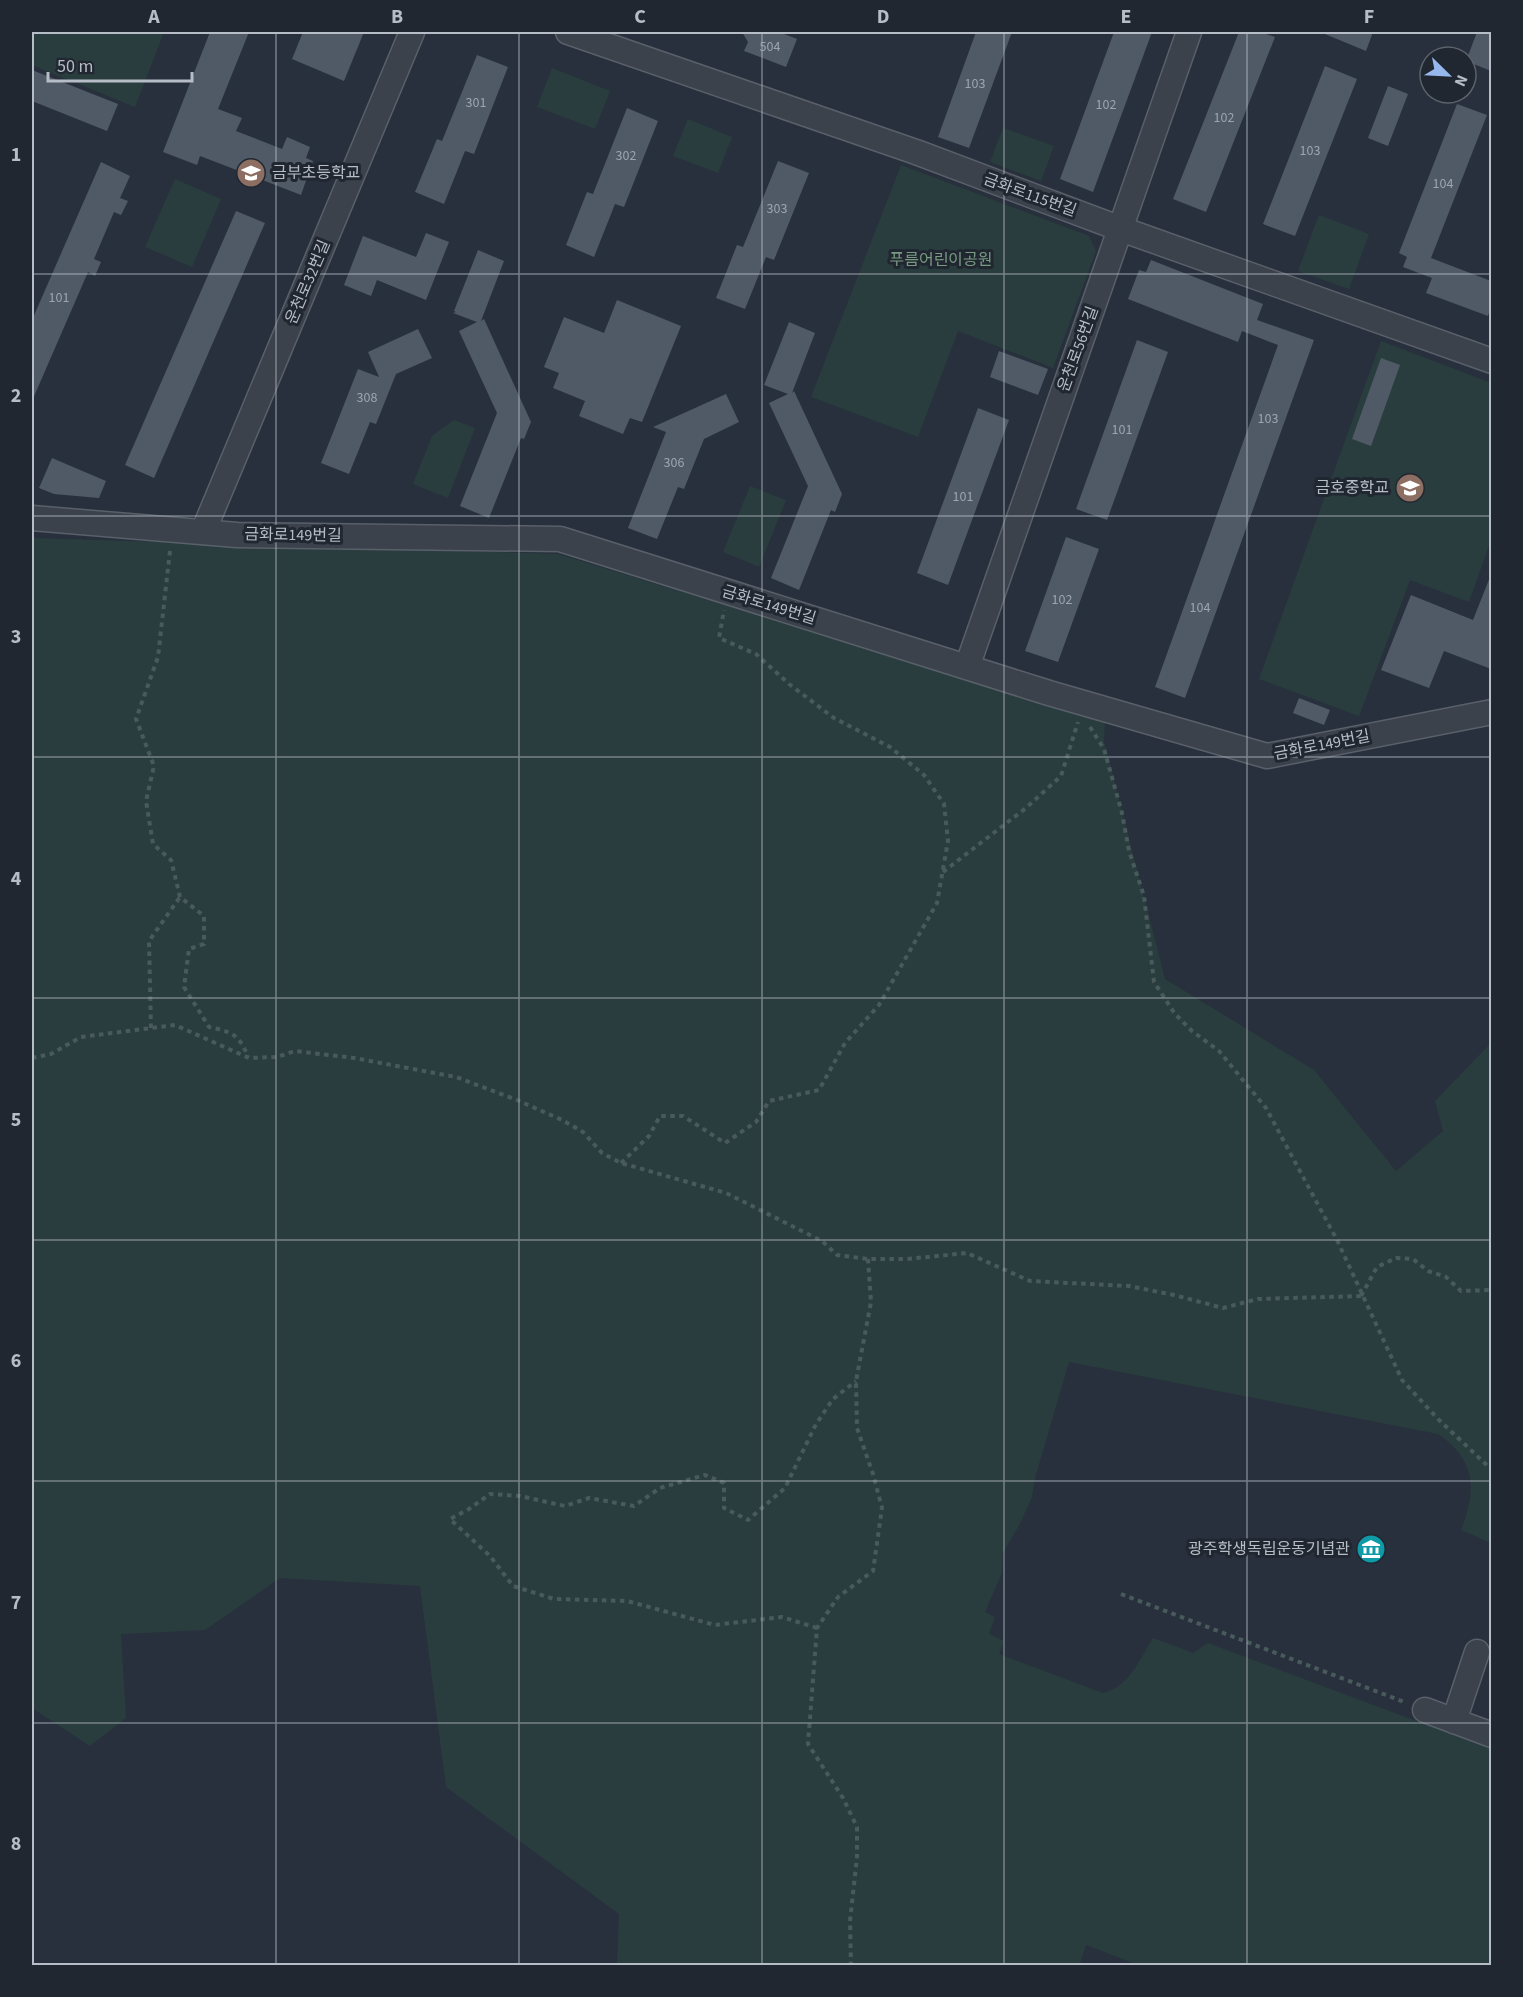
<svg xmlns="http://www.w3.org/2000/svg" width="1523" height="1997" font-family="'Source Sans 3','Noto Sans KR',sans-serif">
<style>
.green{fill:#2a3d3e}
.building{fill:#505a67}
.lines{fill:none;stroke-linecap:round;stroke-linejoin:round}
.minor-casing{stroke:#59606a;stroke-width:27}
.path{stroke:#495a5c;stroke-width:4;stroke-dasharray:4.5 4.5;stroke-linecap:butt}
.minor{stroke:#3b424c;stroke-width:24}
.grid{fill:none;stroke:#b7bdc7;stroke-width:1.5;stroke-opacity:0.55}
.labels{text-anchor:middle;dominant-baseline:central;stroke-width:6;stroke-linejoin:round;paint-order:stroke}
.number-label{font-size:14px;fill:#9da4af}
.poi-label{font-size:16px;fill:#b7bdc7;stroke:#202731;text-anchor:end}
.street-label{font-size:16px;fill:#b7bdc7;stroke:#202731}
.park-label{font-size:16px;fill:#789a80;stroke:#202731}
.neatline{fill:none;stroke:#b7bdc7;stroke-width:2}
.grid-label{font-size:20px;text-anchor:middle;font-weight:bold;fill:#b7bdc7}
</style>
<rect width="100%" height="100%" fill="#27303c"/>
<!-- green -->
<g class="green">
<path d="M32,32H164L135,107L32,65Z"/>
<path d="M552,68L610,91L595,129L537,107Z"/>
<path d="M688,119L732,137L718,173L673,156Z"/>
<path d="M1003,128L1054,146L1041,181L990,162Z"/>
<path d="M901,165L1089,236L1096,251L1053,368L958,331L918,437L811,397Z"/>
<path d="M175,179L221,199L192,267L145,247Z"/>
<path d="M1319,215L1369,234L1349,289L1298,271Z"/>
<path d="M1381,341L1491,383V540L1469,602L1410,580L1359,716L1259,679Z"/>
<path d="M454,420L475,428L448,498L413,484L432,436Z"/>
<path d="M750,486L786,500L759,567L723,552Z"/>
<path d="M32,538L558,554L1105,722L1104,741L1165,979L1314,1070L1396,1171L1443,1131L1435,1101L1491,1043V1543L1461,1530C1477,1489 1476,1460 1438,1434L1069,1362L1035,1478L1032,1497L1020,1524L1002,1554V1573L985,1612L995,1617L989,1634L1004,1641L999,1654L1103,1693C1129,1687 1140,1659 1153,1638L1193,1653L1208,1643L1491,1749V1965H1138L1086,1945L1079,1966L617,1965L619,1914L446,1787L420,1586L280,1578L205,1630L121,1634L126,1718L90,1746L32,1708Z"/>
</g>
<!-- building -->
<g class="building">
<path d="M210,32H249L218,109L242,118L236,131L282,149L287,137L310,147L306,158L313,161L301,195L200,156L197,165L163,152Z"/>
<path d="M303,32H364L344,81L292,59Z"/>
<path d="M742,32H779L797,39L786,67L744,51L748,42Z"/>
<path d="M976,32H1012L969,148L938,137Z"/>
<path d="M1114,32H1152L1093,192L1060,179Z"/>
<path d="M1239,32H1260L1275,37L1206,212L1173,199Z"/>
<path d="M1320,32H1373L1366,51Z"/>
<path d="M1477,32H1491V71L1466,61Z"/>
<path d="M477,55L508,67L474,154L465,151L444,204L415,192L437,139L442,141Z"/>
<path d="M1325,66L1357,79L1295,236L1263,224Z"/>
<path d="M32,70L118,104L107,131L32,101Z"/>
<path d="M1388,86L1408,94L1388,146L1368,138Z"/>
<path d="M1457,104L1487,115L1431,258L1491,281V306L1488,316L1426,293L1432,278L1403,267L1407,257L1399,253Z"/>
<path d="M627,108L658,121L624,207L615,204L594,257L566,245L587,192L593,194Z"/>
<path d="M778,161L809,173L774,260L766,257L745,309L716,298L737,245L743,247Z"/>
<path d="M101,162L130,176L120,198L128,201L121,215L114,212L94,259L101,262L95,276L88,272L32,401V320Z"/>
<path d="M236,211L265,223L154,478L125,465Z"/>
<path d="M426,233L449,242L426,300L377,280L371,296L344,285L363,236L416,257Z"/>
<path d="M478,250L504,261L481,321L484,319L531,422L524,439L521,438L489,518L460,506L497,413L459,331L477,322L453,313L456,312L454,311Z"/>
<path d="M1151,260L1263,304L1257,320L1314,340L1185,698L1155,687L1278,345L1242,331L1238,342L1128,299L1139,270L1146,272Z"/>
<path d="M617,300L681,326L642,422L630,418L623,434L579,416L585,401L553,388L559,373L544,367L564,317L604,333Z"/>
<path d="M789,322L815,333L792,393L794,391L842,494L835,512L831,510L799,590L771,578L808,486L769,403L788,394L764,385Z"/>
<path d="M418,329L432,358L396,374L376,424L370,422L349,474L321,463L358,369L379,377L368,352Z"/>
<path d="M1137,340L1168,352L1107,520L1076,509Z"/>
<path d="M999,351L1048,369L1038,395L990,377Z"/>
<path d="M1381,358L1400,365L1371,446L1352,439Z"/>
<path d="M726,394L739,422L704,439L684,489L678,487L657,539L628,528L666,432L653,427Z"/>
<path d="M978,408L1009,420L948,585L917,573Z"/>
<path d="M52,458L106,481L99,498L54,494L39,488Z"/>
<path d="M1066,537L1099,549L1058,662L1025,651Z"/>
<path d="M1490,577L1491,669L1444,651L1429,688L1381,670L1411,595L1473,620Z"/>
<path d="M1299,698L1330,710L1324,725L1293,713Z"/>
</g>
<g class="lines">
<!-- minor casing -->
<g class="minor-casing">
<g id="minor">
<path d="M568,32L916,152L1121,229L1492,361"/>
<path d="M32,518L237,535L560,539L1049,693L1267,756L1492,712"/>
<path d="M203,532L412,32"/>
<path d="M967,667L1189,32"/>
<path d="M1425,1710L1492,1735"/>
<path d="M1454,1721L1477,1652"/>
</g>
</g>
<!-- path -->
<g class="path">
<path d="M170,551L158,657L136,719L154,766L146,801L153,844L171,860L180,897L204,916V944L189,949L184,987L209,1027C232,1032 239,1034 248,1057"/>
<path d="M1090,727L1104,749L1122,813L1129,851L1144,896L1154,982L1175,1014L1192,1031L1219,1051L1266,1108L1337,1240L1402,1380L1438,1419L1492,1470"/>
<path d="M943,872L1026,808L1061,776L1078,722"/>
<path d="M151,1028L149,941L180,897"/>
<path d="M32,1058L51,1054L81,1037L175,1025L249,1058L277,1057L295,1051L354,1058L456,1077L517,1100L562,1120L583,1132L602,1153L621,1163L726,1193L822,1241L837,1255L868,1259H907L967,1253L1030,1281L1129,1286L1174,1295L1223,1308L1258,1299L1361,1296"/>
<path d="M621,1163L649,1136L660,1116H683L725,1143L756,1122L769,1101L819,1090L845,1043L879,1005L937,903L948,841L944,804L924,775L890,747L834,718L789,684L756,654L719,638L724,610"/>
<path d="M1361,1296L1377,1267L1396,1258L1413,1259L1428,1271L1446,1277L1461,1291L1492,1290"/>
<path d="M1121,1594L1407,1703"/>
<path d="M817,1628L782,1617L715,1625L627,1601L554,1599L513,1586L490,1556L450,1519L469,1509L490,1494L520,1496L565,1506L589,1498L634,1506L660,1488L705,1475L724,1483V1508L748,1520L785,1488L816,1424L833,1399L856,1381"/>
<path d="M851,1966L850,1921L857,1857V1827L843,1798L808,1744L817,1628L838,1597L873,1571L882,1508L873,1474L857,1428L856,1381L871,1302L868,1259"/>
</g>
<!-- minor -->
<use href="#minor" class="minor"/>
</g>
<!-- grid -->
<path class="grid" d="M276,32V1966M519,32V1966M762,32V1966M1004,32V1966M1247,32V1966M32,274H1492M32,516H1492M32,757H1492M32,998H1492M32,1240H1492M32,1481H1492M32,1723H1492"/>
<!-- icons -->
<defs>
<g id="school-disc" transform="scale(1.5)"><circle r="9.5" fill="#8d6e63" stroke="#202731"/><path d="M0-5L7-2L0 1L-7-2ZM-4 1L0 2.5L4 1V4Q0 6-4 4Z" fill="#fff"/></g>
<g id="museum-disc" transform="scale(1.5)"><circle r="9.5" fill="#0f9aa8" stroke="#202731"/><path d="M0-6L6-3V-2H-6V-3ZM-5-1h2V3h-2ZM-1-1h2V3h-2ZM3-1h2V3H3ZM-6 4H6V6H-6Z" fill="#fff"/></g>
</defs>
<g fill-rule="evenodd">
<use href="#school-disc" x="251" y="173"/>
<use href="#school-disc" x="1410" y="488"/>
<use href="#museum-disc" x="1371" y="1549"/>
</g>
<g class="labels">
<!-- number labels -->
<g class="number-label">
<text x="770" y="47">504</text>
<text x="975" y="84">103</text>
<text x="476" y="103">301</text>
<text x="1106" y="105">102</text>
<text x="1224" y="118">102</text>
<text x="1310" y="151">103</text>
<text x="626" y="156">302</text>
<text x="1443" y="184">104</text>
<text x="777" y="209">303</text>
<text x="59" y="298">101</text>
<text x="367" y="398">308</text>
<text x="1268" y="419">103</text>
<text x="1122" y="430">101</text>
<text x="674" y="463">306</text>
<text x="963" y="497">101</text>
<text x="1062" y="600">102</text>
<text x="1200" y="608">104</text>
</g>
<!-- poi labels -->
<g class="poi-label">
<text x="272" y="173" text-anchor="start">금부초등학교</text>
<text x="1389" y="488">금호중학교</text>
<text x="1350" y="1549">광주학생독립운동기념관</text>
</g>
<!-- street labels -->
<g class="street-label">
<text transform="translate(1030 195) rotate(20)">금화로115번길</text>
<text transform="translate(308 282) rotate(-67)">운천로32번길</text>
<text transform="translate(1078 349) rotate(-70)">운천로56번길</text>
<text transform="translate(293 535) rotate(1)">금화로149번길</text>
<text transform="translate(769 605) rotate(17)">금화로149번길</text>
<text transform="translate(1322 745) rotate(-11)">금화로149번길</text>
</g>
<!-- park labels -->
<g class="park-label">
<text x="941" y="260">푸름어린이공원</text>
</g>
</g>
<!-- border -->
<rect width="1523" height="1997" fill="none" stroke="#202731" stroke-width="66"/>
<!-- north arrow -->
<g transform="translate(1448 75) rotate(114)"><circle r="28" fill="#202731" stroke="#5c636d" stroke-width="1.5"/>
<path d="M0-4.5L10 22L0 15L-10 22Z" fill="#97b8ec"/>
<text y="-9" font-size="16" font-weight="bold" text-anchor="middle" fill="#b7bdc7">N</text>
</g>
<!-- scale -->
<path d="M48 72v9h144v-9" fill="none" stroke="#b7bdc7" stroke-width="3"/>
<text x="57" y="72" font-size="18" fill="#b7bdc7" stroke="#202731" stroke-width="4.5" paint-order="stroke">50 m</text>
<rect x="33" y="33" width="1457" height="1931" class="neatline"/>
<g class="grid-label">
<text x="154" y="23">A</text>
<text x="397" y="23">B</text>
<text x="640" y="23">C</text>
<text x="883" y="23">D</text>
<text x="1126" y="23">E</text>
<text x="1369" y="23">F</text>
<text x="16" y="161">1</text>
<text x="16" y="402">2</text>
<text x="16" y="643">3</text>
<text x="16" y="885">4</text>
<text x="16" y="1126">5</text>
<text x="16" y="1367">6</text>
<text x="16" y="1609">7</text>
<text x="16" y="1850">8</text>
</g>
</svg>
